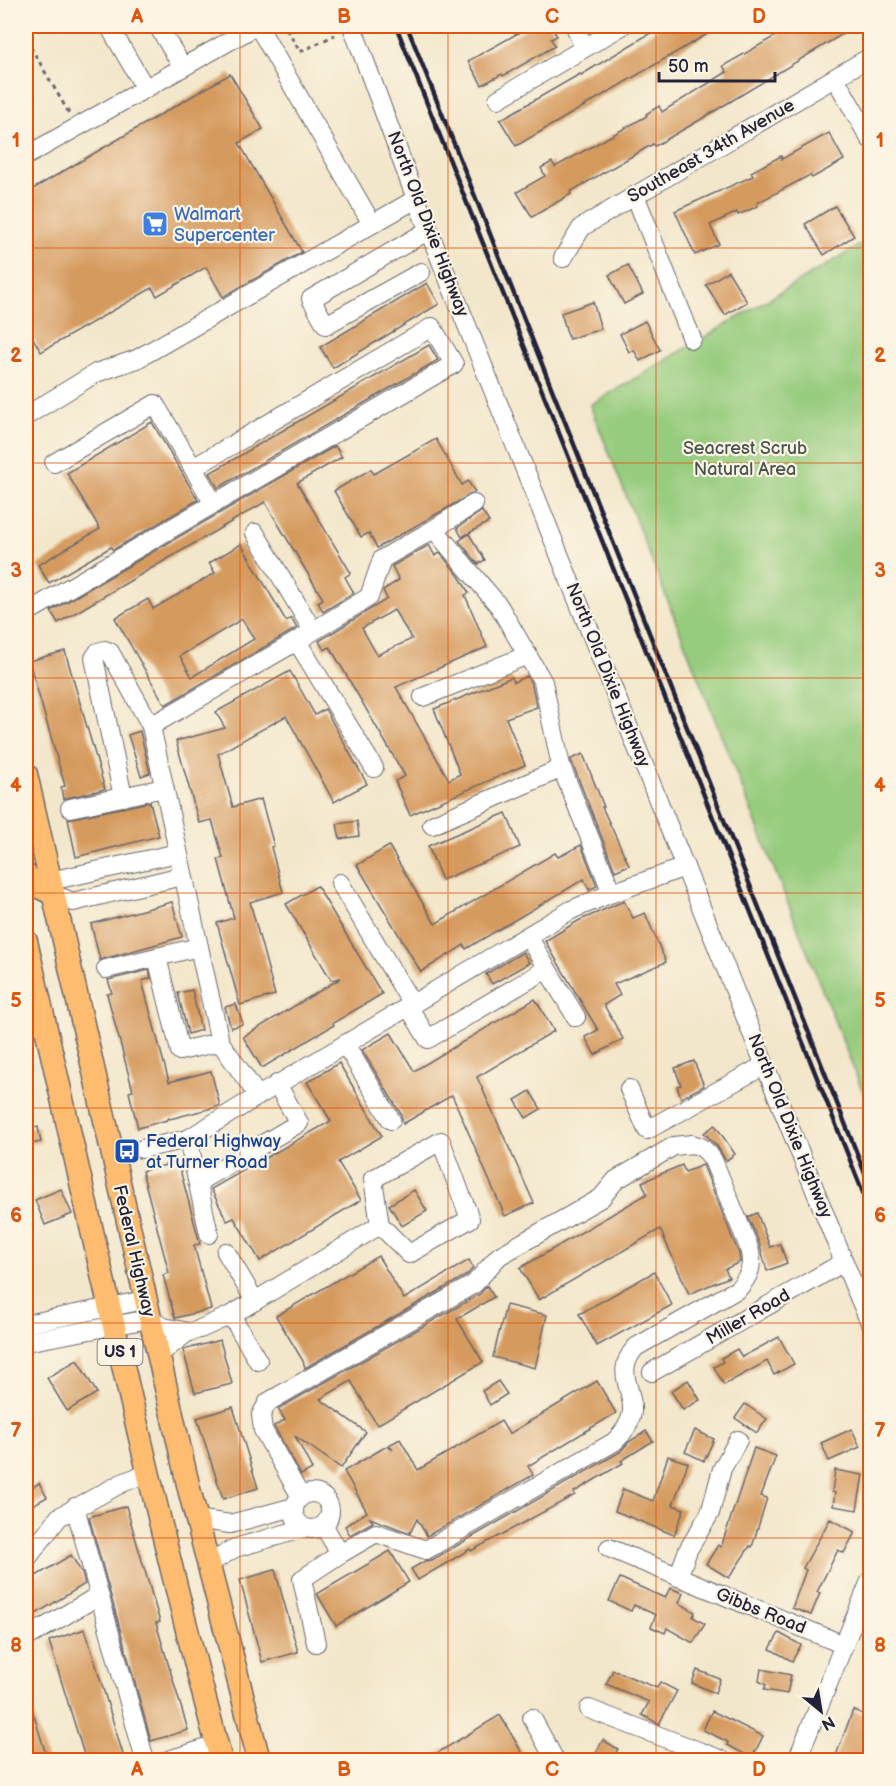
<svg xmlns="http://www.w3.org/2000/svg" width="896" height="1786" font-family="'Balsamiq Sans',sans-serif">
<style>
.green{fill:#97cc7e;stroke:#5c775c;stroke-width:1.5}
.building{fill:#d59a5d;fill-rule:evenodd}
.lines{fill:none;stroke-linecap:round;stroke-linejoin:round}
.minor-casing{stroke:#6b676d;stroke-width:20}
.major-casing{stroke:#6b676d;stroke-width:25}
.path{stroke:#6b676d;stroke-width:3;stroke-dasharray:4.5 4.5;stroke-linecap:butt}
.minor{stroke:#fff;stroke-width:18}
.major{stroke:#fdbc6f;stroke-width:22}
.rail{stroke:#22223b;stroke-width:4.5}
.grid{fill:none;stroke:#de560e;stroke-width:1.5;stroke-opacity:0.55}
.labels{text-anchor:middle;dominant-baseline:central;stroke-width:4.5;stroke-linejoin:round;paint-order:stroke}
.shield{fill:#fcf5e5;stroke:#63616e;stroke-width:1.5}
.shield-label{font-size:16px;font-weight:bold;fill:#22223b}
.street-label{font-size:18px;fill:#22223b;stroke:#fcf5e5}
.shop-label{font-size:18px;fill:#366cbe;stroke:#fcf5e5;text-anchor:start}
.park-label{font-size:18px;fill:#45554f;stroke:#fcf5e5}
.transit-label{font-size:18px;fill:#164399;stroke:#fcf5e5;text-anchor:start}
.neatline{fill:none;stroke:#de560e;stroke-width:2}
.grid-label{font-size:20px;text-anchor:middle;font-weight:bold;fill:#de560e}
</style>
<rect width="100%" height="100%" fill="#fcf5e5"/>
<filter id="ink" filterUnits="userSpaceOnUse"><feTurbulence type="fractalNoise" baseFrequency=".0167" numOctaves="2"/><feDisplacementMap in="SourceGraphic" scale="12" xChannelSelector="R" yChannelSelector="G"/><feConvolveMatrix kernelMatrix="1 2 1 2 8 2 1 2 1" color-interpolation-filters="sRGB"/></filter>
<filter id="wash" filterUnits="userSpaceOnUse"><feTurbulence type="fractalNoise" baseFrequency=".008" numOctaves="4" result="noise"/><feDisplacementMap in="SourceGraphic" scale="24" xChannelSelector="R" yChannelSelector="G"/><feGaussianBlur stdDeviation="1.35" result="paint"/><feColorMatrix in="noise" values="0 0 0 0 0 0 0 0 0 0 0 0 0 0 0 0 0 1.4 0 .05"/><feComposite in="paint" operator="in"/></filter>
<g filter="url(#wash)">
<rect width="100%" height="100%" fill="#f3e7cb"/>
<!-- green -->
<path class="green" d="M870,239V1110L590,405Z"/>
<g id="blocks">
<!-- building -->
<g class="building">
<path d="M531,26H551L557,36L551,39L555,46L503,76L502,74L482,85L468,61Z"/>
<path d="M662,26H721L516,146L500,120L580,74L581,75Z"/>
<path d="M793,26H856L693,124L655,146L653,144L570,192L571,194L532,217L517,192L545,176L541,168L552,162L555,167L647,116L646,114L659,106L662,112L727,72L723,66Z"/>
<path d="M230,74L263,129L239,143L302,252L223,297L206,267L157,296L152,288L41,352L26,326V193Z"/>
<path d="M829,133L844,160L812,178L810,175L757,203L758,206L738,215L737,212L710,225L719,244L695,255L675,211L753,176L751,172L781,156L782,159Z"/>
<path d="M835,206L854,236L824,255L805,224Z"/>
<path d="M628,265L643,294L624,304L609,275Z"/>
<path d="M728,271L747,302L725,315L706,285Z"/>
<path d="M427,283L439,304L333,368L320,347Z"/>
<path d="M593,302L601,329L569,339L561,313Z"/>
<path d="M645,321L660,350L640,361L634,350L629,352L620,334Z"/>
<path d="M429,345L438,360L218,488L210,473Z"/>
<path d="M152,422L198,500L113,550L111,547L49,583L38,565L100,529L67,473Z"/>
<path d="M436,439L462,485L468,481L475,492L377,548L369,533L361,537L334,491L371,469L374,474Z"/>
<path d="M335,446L342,457L297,483L351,573L345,577L354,593L323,612L318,602L323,599L265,502L58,623L51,611Z"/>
<path d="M482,511L489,522L462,537L457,528Z"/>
<path d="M469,534L485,560L478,564L459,541Z"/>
<path d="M241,544L286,621L291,618L297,628L165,705L115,618L148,599L153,609L215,573L209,563ZM242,619L254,639L192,677L180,656Z"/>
<path d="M429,545L435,556L440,553L459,576L469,593L465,595L487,647L396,687L449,780L460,774L434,709L512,677L514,682L527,676L532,686L537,707L506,718L525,765L410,815L395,781L405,776L330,647L324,650L319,641L387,599L383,590L399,580L392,566ZM394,610L412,639L377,655L362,628Z"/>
<path d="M65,651L105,789L63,799L61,787L65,786L29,661Z"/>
<path d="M290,671L315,715L325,709L367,784L334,802L286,716L218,754L233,807L261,799L274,846L271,847L283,892L250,902L275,995L240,1005L217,923L234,918L218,859L223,858L212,820L199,823L176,741L225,728L216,712Z"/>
<path d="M140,731L150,773L141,776L128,735Z"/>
<path d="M583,754L604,807H602L629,865L615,871L571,760V759Z"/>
<path d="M150,802L159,836L76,857L68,819Z"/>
<path d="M506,813L520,847L442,880L428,846Z"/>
<path d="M357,821L359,836L340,839L337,824Z"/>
<path d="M581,845L597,886L589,890L584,879L466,949L464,945L421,972L357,865L389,846L435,924L555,853L558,857Z"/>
<path d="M317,886L382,994L333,1023L334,1025L262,1068L243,1037L341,978L331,980L286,904Z"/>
<path d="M624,901L633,918L645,913L666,962L614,984L620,995L604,1005L623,1039L595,1055L585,1037L598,1030L545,941L578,921Z"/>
<path d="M172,902L182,937L100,960L91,924Z"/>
<path d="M523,952L529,963L492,984L486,974Z"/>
<path d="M149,970L151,978L142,981L169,1082L211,1071L220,1106L170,1119L169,1118L167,1120L138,1128L129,1092L133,1091L107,994L112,993L108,980Z"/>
<path d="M192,990L201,1030L188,1034L178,993Z"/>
<path d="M535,999L554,1031L477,1077L534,1203L505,1216L452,1095L403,1124L401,1114L362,1050L391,1033L414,1071Z"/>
<path d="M236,1004L243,1024L231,1028L225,1007Z"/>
<path d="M694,1061L704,1086L681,1098L677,1086L681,1085L675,1068Z"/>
<path d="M339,1063L382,1136L338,1162L361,1200L260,1261L234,1218L227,1221L211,1189L331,1121L307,1082Z"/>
<path d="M530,1091L541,1109L526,1118L515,1100Z"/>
<path d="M715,1125L735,1154L726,1161L717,1146L704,1133Z"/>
<path d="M38,1127L41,1142L26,1145V1129Z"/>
<path d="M178,1162L200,1244L194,1245L211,1309L175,1318L163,1275L169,1273L142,1171Z"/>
<path d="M682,1165L685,1172L703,1165L739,1254L740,1262L725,1269L729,1277L689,1294L660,1229L539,1300L520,1268L647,1194L642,1182Z"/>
<path d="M61,1189L72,1214L45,1225L35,1200Z"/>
<path d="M414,1190L427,1211L402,1226L389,1205Z"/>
<path d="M757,1213L770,1247L780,1244L787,1263L767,1271L759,1242L748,1217Z"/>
<path d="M378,1256L404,1299L469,1260L473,1268L467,1275L305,1368L303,1361L276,1316Z"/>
<path d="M654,1272L672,1305L597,1346L579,1314Z"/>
<path d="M487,1286L494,1297L457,1319L483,1362L377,1425L351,1381L320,1399L366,1432L341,1468L295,1436L312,1469L301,1475L274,1426L285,1420L278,1409L480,1294Z"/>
<path d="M506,1305L547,1315L535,1368L493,1357Z"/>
<path d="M779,1337L794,1364L774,1375L767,1361L724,1385L714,1367L723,1362L721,1358L737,1349L742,1357Z"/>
<path d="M220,1340L232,1384L195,1393L183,1350Z"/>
<path d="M77,1360L97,1393L67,1411L47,1378Z"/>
<path d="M688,1380L700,1400L683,1410L671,1391Z"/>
<path d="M498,1381L507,1394L490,1405L482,1391Z"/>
<path d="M597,1381L616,1413L528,1466L533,1475L427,1536L417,1519L410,1533L370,1518L373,1522L350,1535L345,1526L367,1512L344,1471L387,1446L393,1450L389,1445L400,1439L418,1470L501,1421L509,1434Z"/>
<path d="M745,1404L767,1419L757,1433L735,1418Z"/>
<path d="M233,1407L258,1488L223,1499L197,1418Z"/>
<path d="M852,1429L860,1447L829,1461L821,1443Z"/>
<path d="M695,1430L714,1439L704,1461L685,1452Z"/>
<path d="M646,1431L653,1441L621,1461L623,1463L574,1492L575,1495L471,1551L470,1549L418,1580L411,1569L425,1561L432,1560L620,1452L629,1442Z"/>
<path d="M754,1448L776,1456L761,1496L767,1498L752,1547L750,1546L729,1578L706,1564L718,1545L721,1547Z"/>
<path d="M668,1456L688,1463L673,1505L684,1509L674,1535L615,1511L623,1489L653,1501Z"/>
<path d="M835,1470L863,1475L857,1510L833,1506L835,1493L832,1492Z"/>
<path d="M39,1483L47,1497L26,1509V1491Z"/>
<path d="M126,1506L160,1622L156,1623L188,1730L151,1741L89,1517Z"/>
<path d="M830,1519L855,1532L844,1553L838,1550L817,1592L820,1593L811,1615L792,1608L806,1570L803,1568Z"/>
<path d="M390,1551L409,1582L336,1626L317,1594Z"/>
<path d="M71,1555L82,1573L85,1584L26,1620V1582Z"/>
<path d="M275,1570L298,1652L262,1662L240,1580Z"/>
<path d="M620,1578L665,1598L670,1588L683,1593L679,1603L695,1612L693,1617L705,1624L693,1643L667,1628L665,1633L651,1627L656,1615L634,1605L631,1611L609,1601Z"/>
<path d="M85,1629L125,1761H86L49,1641Z"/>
<path d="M779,1633L801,1645L792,1661L770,1649Z"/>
<path d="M761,1669L791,1675L787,1694L764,1690L766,1685L759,1681Z"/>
<path d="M613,1670L657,1688L660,1682L677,1691L659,1724L642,1715L649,1702L606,1684Z"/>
<path d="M697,1670L720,1679L715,1693L692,1683Z"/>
<path d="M26,1696H28L48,1761H26Z"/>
<path d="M853,1710L870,1717V1739L862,1761H842L835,1758Z"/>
<path d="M712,1711L763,1736L752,1758L727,1745L728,1742L703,1730Z"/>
<path d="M500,1715L527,1761H424Z"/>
<path d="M603,1740L618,1749L611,1761H591Z"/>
</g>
</g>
</g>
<g filter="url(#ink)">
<use href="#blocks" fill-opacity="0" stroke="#6b676d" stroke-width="1.5"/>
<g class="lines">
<!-- minor casing -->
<g class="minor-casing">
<g id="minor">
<path d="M109,26L145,88"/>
<path d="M158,26L182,66"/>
<path d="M258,26L372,224"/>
<path d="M352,26L416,199L844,1262L870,1323"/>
<path d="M575,26L584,48"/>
<path d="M835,78L870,139"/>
<path d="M498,99L622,26"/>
<path d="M26,156L256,26"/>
<path d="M635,195L692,339"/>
<path d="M563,258L582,227L870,57"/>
<path d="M421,272L326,325L311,299L429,230"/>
<path d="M26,416L96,373L137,359L416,199"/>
<path d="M54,463L155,404L193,468"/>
<path d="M474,504L434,529L499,606L543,682L561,766L612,893L685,867"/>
<path d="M255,533L313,631"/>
<path d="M26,613L454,364L432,327L193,468L214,504"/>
<path d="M423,697L528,655"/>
<path d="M374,768L297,641L369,597L382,559L434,529"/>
<path d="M123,797L94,658L98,652L105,650L110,652L151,726"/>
<path d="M70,808L164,788"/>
<path d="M432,825L562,768"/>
<path d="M50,881L178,853"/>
<path d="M340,883L412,1004"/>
<path d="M53,894L73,902L182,876"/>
<path d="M528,936L547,969"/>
<path d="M157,957L180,1051L220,1042L199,947"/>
<path d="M106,969L199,947L151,726L297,641"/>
<path d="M408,1006L428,1039L547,969L576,1017"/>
<path d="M345,1044L391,1120"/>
<path d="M629,1089L647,1130L765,1065"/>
<path d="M258,1096L571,910L612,893"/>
<path d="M188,1139L209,1234"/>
<path d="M142,1149L188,1139L258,1096L220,1042"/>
<path d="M198,1182L299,1123L277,1084"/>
<path d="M255,1301L380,1225L409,1254L470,1219L441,1141L373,1179L380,1225"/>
<path d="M231,1315L258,1361"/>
<path d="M26,1324L145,1300"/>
<path d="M200,1329L231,1315L255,1301L226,1252"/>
<path d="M26,1342L149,1319L164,1327L188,1332"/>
<path d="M158,1355L188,1332L194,1331"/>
<path d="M652,1372L844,1262"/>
<circle cx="312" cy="1511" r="18"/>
<path d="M301,1497L263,1430L261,1415L268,1402L474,1284L499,1256L601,1198L616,1180L674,1146L692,1144L701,1147L708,1153L713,1160L748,1245C754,1263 751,1275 738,1289L636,1347C604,1382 658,1401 614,1442L426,1550L376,1533L340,1554"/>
<path d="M75,1507L145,1760"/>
<path d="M196,1519L230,1524L294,1507"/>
<path d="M609,1548L844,1645"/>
<path d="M26,1560L59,1517L122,1483L148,1473"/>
<path d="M207,1565L235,1548L305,1528"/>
<path d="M678,1577L688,1550L710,1513L722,1469L738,1440"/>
<path d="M26,1638L98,1596"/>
<path d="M316,1643L302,1579L340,1554L324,1526"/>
<path d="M589,1709L722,1760"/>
<path d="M532,1718L555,1760"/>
<path d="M168,1760L217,1745"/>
<path d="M797,1760L870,1581"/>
</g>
</g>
<!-- major casing -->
<g class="major-casing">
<g id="major">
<path d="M26,774L189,1489L259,1760"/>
<path d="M26,875L35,885L53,894"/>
<path d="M26,941C89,1215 148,1489 221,1760"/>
</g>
</g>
<!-- path -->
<g class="path">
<path d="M280,29L285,26L300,52L335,35"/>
<path d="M26,39L70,115"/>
<path d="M26,737L30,758"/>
</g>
<!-- minor -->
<use href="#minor" class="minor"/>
<!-- major -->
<use href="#major" class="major"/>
<!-- rail -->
<g class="rail">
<path d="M396,26L870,1210"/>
<path d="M407,26L870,1186"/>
</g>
</g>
</g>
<!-- grid -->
<path class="grid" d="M240,26V1760M448,26V1760M656,26V1760M26,248H870M26,463H870M26,678H870M26,893H870M26,1108H870M26,1323H870M26,1538H870"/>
<!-- icons -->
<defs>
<g id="supermarket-square" transform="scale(1.35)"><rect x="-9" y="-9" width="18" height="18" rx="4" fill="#3f7fe0" stroke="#fcf5e5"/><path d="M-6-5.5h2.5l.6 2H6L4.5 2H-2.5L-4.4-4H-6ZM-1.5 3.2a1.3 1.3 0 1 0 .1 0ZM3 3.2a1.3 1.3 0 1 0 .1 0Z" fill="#fff"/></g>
<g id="bus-square" transform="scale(1.35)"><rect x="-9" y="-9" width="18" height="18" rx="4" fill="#1a4fb4" stroke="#fcf5e5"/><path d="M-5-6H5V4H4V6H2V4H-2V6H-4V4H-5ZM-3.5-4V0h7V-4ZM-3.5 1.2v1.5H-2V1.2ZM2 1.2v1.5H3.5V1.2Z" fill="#fff"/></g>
</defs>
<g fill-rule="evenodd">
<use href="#supermarket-square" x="155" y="224"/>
<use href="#bus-square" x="127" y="1151"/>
</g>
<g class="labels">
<!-- shield labels -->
<rect class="shield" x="97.5" y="1339" width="45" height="26" rx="4.5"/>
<g class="shield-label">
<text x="120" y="1352">US 1</text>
</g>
<!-- street labels -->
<g class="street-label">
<text transform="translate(711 151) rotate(-30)">Southeast 34th Avenue</text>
<text transform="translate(428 224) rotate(69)">North Old Dixie Highway</text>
<text transform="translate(608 675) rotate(68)">North Old Dixie Highway</text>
<text transform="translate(790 1126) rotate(68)">North Old Dixie Highway</text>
<text transform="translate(134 1251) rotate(77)">Federal Highway</text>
<text transform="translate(748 1317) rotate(-30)">Miller Road</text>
<text transform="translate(761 1611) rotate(22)">Gibbs Road</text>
</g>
<!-- shop labels -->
<g class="shop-label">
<text x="174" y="214">Walmart<tspan x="174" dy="21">Supercenter</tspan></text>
</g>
<!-- park labels -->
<g class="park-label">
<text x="745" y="448">Seacrest Scrub<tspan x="745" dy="21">Natural Area</tspan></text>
</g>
<!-- transit labels -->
<g class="transit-label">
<text x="146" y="1141">Federal Highway<tspan x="146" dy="21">at Turner Road</tspan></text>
</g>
</g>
<!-- margin -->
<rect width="896" height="1786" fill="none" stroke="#fcf5e5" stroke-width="66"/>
<!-- north arrow -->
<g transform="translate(821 1711) rotate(150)" stroke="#fcf5e5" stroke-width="4.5" paint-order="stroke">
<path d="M0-4.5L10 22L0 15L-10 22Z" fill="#22223b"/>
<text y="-9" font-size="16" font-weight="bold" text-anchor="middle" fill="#22223b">N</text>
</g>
<!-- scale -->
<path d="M659 72v9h116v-9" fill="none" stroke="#22223b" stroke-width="3"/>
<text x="668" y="72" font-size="18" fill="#22223b" stroke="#fcf5e5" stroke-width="4.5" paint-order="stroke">50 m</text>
<rect x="33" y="33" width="830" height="1720" class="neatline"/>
<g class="grid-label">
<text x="137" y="23">A</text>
<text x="344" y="23">B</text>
<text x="552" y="23">C</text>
<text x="759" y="23">D</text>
<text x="16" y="147">1</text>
<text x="880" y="147">1</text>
<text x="16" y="362">2</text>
<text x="880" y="362">2</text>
<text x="16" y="577">3</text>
<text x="880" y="577">3</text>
<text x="16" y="792">4</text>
<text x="880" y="792">4</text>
<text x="16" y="1007">5</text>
<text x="880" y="1007">5</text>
<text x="16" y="1222">6</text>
<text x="880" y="1222">6</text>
<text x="16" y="1437">7</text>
<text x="880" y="1437">7</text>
<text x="16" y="1652">8</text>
<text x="880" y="1652">8</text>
<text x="137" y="1776">A</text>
<text x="344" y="1776">B</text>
<text x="552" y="1776">C</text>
<text x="759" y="1776">D</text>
</g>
</svg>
